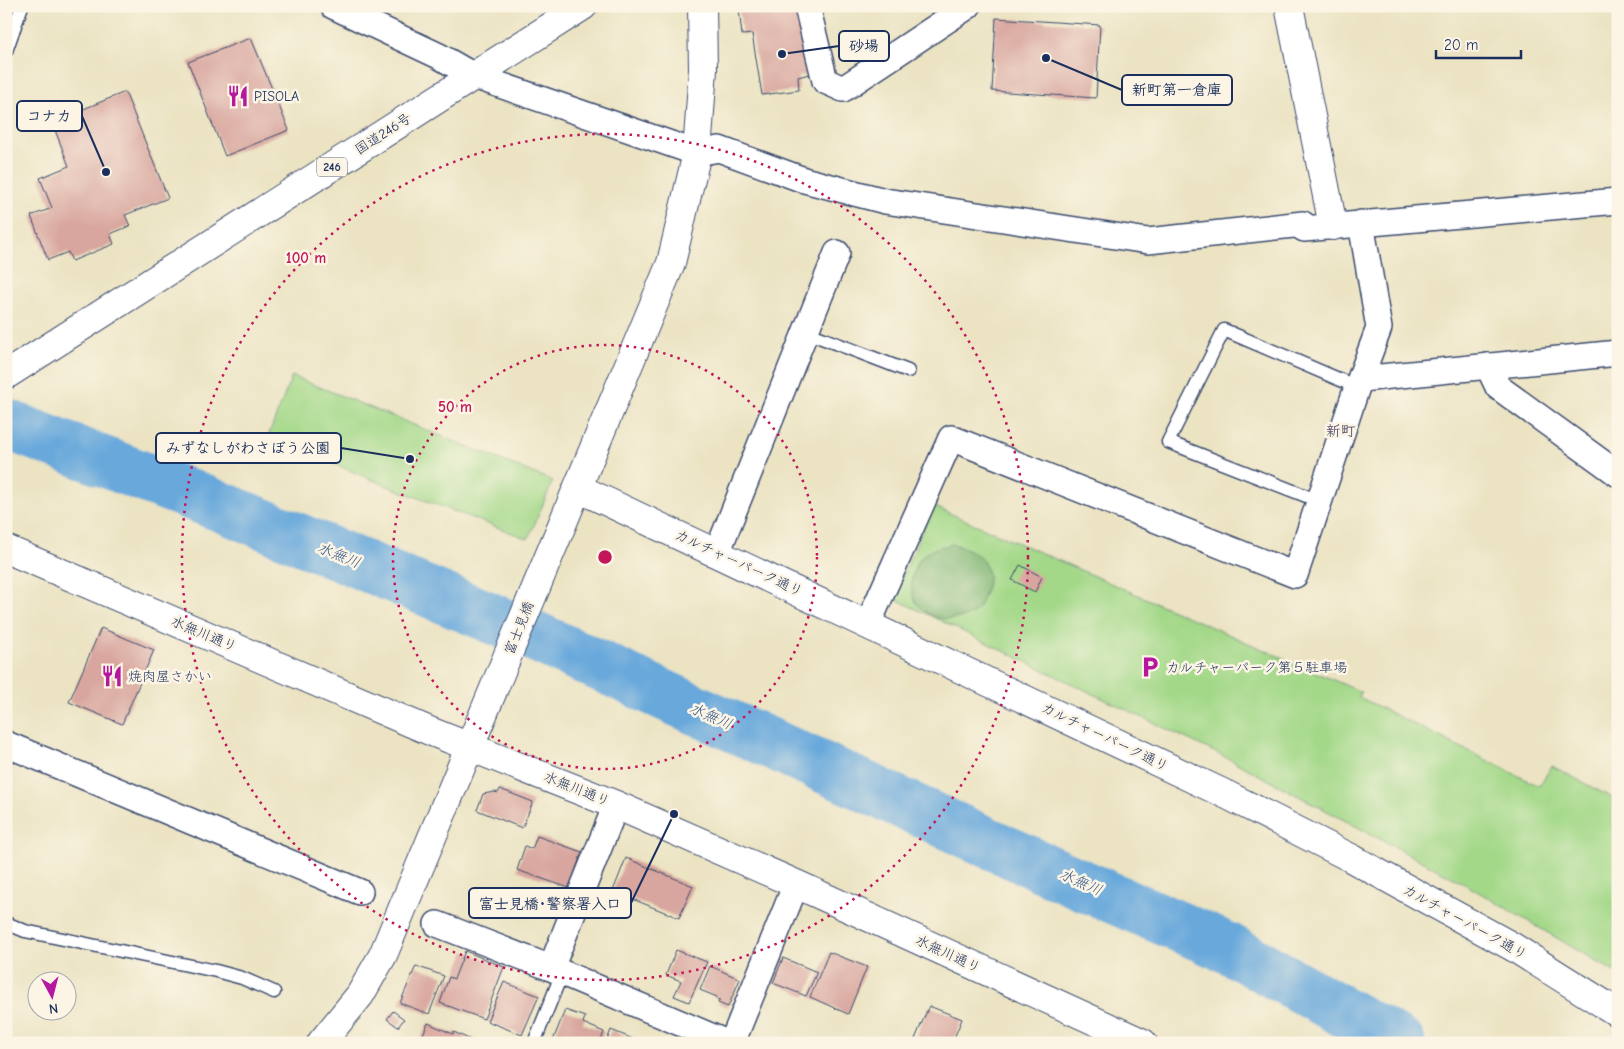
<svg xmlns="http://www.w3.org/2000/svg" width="1624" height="1049" font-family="'Comic Neue','Klee One',sans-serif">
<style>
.green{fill:#a3d888;stroke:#5f8473}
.forest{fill:#82b874;stroke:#4e7469}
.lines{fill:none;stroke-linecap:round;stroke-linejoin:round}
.river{stroke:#67a8db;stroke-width:51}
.building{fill:#d8a69e}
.service-casing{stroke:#3a4a6d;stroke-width:15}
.minor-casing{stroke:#3a4a6d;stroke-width:28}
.tertiary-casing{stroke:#3a4a6d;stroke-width:30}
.trunk-casing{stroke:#3a4a6d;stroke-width:30}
.service{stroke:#fff;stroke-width:12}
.minor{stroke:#fff;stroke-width:25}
.tertiary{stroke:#fff;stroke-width:28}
.trunk{stroke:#fff;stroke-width:28}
.ring{fill:none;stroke:#c2185b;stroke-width:2.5;stroke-dasharray:2.5 5}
.labels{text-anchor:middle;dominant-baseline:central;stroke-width:5;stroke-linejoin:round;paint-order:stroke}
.shield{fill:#fcf5e5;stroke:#5e6a86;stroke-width:1}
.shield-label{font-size:12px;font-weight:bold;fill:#1b2f5e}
.poi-label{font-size:14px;fill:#1b2f5e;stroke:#fcf5e5;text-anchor:start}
.street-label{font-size:14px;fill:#1b2f5e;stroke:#fcf5e5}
.neighbourhood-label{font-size:15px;font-weight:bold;fill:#5d5974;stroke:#fcf5e5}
.water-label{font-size:15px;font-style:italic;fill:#36598a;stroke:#fcf5e5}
.centre{fill:#c2185b;stroke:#fcf5e5;stroke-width:2.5}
.ring-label{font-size:15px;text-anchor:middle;font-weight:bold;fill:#c2185b;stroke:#fcf5e5;stroke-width:5;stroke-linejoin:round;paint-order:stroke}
.leader{fill:none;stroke:#1b2f5e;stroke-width:2}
.callout-dot{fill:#1b2f5e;stroke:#fcf5e5;stroke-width:2}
.callout{fill:#fcf5e5;stroke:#1b2f5e;stroke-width:2}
.callout-label{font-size:15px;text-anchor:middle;font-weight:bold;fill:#1b2f5e}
</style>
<rect width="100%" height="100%" fill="#fcf5e5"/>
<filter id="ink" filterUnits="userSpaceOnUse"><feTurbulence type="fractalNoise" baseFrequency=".02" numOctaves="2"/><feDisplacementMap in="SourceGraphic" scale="10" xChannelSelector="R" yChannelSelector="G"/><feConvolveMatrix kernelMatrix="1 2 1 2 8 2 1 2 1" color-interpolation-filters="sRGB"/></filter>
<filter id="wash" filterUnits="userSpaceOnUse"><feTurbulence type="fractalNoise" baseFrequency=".0096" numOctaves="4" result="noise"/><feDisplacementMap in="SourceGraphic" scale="20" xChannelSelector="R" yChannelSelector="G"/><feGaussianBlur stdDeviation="1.12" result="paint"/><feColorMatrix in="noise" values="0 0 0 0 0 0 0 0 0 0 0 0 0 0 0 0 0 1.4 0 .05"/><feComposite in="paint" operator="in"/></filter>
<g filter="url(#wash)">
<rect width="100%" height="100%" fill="#ebe3c2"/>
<!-- green -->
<g class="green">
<path d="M292,376L553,481L528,539L400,491L268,437Z"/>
<path d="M933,506L1361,692L1359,697L1539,786L1552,766L1618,801V974L1463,883L1227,758L893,598Z"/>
</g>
<!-- forest -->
<path class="forest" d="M952,544C978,549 997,567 984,595C982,600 980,607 975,611C970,616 965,617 958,618C941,620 933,619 920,607C905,593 911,559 930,551C936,547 945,546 952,544Z"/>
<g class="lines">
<!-- river -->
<path class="river" d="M6,424L222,507L523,631L1064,877L1228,948L1400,1043"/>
</g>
<g id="blocks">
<!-- building -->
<g class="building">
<path d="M752,6H796L813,73L798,77L799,90L762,95L752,34L742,35L739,9Z"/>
<path d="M996,18L1100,25L1096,98L992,91Z"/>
<path d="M251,38L289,130L225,156L188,62Z"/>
<path d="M125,92L168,198L125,215L130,226L110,234L114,244L72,261L68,252L48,260L31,216L52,208L40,178L69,166L55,130L62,127L59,119Z"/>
<path d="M1020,565L1042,577L1035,592L1012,580Z"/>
<path d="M101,628L154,650L122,724L69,702Z"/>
<path d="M500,789L533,802L522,828L477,810L483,794L495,792L498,793Z"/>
<path d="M537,836L582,852L569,888L517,870L525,846L532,849Z"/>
<path d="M626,858L693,886L679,918L613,891Z"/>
<path d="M676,950L707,962L689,1002L674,996L681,981L666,975Z"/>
<path d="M465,951L504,967L484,1019L440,1003L449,977L454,979Z"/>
<path d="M829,952L867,967L848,1014L810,997Z"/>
<path d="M783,958L817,972L806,996L773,983Z"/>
<path d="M416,966L444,976L429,1014L400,1003Z"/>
<path d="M710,966L740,979L728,1007L718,1003L720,1000L716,999L717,997L700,990Z"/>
<path d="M504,982L539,996L522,1035L487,1021Z"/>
<path d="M929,1006L962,1019L952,1043H924L915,1039Z"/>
<path d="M565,1010L585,1017L583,1023L604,1032L600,1043H552Z"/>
<path d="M393,1011L404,1019L398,1027L387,1019Z"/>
<path d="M428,1023L453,1034L454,1032L477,1043H419Z"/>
<path d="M611,1030L643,1043H606Z"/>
<path d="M676,1036L693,1043H672Z"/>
</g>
</g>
</g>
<g filter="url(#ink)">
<use href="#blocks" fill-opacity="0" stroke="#3a4a6d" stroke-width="1"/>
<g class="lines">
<!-- service casing -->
<g class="service-casing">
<g id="service">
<path d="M6,51L22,6"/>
<path d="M806,332L908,371"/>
<path d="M1319,501L1168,442L1224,330L1357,387"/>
<path d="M6,923L25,931L216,971L242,978L274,992"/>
<path d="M534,1043L562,973"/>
</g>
</g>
<!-- minor casing -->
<g class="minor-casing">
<g id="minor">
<path d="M333,6L439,56L474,76L697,153L719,149L804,180L885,201L1148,241L1303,224L1304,229L1618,201"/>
<path d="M807,6L825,81L843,89L968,6"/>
<path d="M1488,366L1498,387L1618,474"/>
<path d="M1361,379L1618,353"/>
<path d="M717,553L837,253"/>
<path d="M868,624L951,438L1295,575L1357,387L1379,328L1361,223"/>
<path d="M6,744L360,892"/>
<path d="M437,924L551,968L727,1043"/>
<path d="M551,968L616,805"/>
<path d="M732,1043L796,884"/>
</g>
</g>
<!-- tertiary casing -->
<g class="tertiary-casing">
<g id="tertiary">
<path d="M1289,6L1333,226"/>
<path d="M578,488L1227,795L1351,858L1513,947L1618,1013"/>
<path d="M6,549L432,732L616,805L796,884L1143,1043"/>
<path d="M321,1043L360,995L383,955L671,263L697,153L703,69L702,6"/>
</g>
</g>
<!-- trunk casing -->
<g class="trunk-casing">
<path id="trunk" d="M6,375L583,6"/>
</g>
<!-- service -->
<use href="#service" class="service"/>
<!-- minor -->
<use href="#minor" class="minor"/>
<!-- tertiary -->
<use href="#tertiary" class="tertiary"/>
<!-- trunk -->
<use href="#trunk" class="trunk"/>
</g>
</g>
<!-- distance rings -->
<g class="ring">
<circle cx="605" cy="557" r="212"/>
<circle cx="605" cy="557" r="423"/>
</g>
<!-- icons -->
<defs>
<g id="restaurant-bare" transform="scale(1.725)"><path d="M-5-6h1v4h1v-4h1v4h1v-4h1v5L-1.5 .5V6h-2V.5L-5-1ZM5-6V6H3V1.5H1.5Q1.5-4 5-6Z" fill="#b5179e" stroke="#fcf5e5" stroke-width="2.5" paint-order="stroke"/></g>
<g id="parking-bare" transform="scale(1.725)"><path d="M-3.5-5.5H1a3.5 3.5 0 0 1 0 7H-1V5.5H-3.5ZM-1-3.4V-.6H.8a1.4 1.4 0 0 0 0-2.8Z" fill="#b5179e" stroke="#fcf5e5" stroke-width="2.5" paint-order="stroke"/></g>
</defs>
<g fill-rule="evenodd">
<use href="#restaurant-bare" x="238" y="96"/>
<use href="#parking-bare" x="1150" y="667"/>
<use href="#restaurant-bare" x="112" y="676"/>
</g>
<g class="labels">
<!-- shield labels -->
<rect class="shield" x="317" y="157.5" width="30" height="19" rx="4"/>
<g class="shield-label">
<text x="332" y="167">246</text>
</g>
<!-- poi labels -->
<g class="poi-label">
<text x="254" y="96">PISOLA</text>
<text x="1166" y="667">カルチャーパーク第５駐車場</text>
<text x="128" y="676">焼肉屋さかい</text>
</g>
<!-- street labels -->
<g class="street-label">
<text transform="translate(383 134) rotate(-33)">国道246号</text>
<text transform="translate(739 563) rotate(25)">カルチャーパーク通り</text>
<text transform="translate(519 628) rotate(-68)">富士見橋</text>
<text transform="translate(204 634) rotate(23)">水無川通り</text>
<text transform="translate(1105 737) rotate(26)">カルチャーパーク通り</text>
<text transform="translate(577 789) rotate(22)">水無川通り</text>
<text transform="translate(1465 922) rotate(29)">カルチャーパーク通り</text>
<text transform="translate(948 954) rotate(25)">水無川通り</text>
</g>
<!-- neighbourhood labels -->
<g class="neighbourhood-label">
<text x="1341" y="431">新町</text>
</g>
<!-- water labels -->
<g class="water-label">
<text transform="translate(339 555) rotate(22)">水無川</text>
<text transform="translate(711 716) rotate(24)">水無川</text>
<text transform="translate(1081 882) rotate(24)">水無川</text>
</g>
</g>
<circle cx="605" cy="557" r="8" class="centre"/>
<g class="ring-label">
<text x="306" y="263">100 m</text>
<text x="455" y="412">50 m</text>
</g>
<!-- callouts -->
<path class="leader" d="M782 54L839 46M1046 58L1122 90M106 172L82 116M410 459L341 448M674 814L631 903"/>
<g class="callout-dot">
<circle cx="782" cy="54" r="5"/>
<circle cx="1046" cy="58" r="5"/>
<circle cx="106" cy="172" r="5"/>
<circle cx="410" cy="459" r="5"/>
<circle cx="674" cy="814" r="5"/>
</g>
<g class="callout">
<rect x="839" y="31" width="50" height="30" rx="5"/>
<rect x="1122" y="75" width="110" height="30" rx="5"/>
<rect x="17" y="101" width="65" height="30" rx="5"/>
<rect x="156" y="433" width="185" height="30" rx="5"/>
<rect x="469" y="888" width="162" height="30" rx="5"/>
</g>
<g class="callout-label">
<text x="864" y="51">砂場</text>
<text x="1177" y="95">新町第一倉庫</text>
<text x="49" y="121">コナカ</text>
<text x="248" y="453">みずなしがわさぼう公園</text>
<text x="550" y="909">富士見橋･警察署入口</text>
</g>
<!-- margin -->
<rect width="1624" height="1049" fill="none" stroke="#fcf5e5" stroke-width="25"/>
<!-- north arrow -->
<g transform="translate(52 996) rotate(173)"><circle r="24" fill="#fcf5e5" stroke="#a2a6af"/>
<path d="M0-4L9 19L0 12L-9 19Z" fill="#b5179e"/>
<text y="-8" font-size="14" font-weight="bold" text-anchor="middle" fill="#1b2f5e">N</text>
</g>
<!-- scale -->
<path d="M1436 50v8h85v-8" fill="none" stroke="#1b2f5e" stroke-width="2.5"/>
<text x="1444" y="50" font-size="15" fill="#1b2f5e" stroke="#fcf5e5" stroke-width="4" paint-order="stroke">20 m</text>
</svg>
